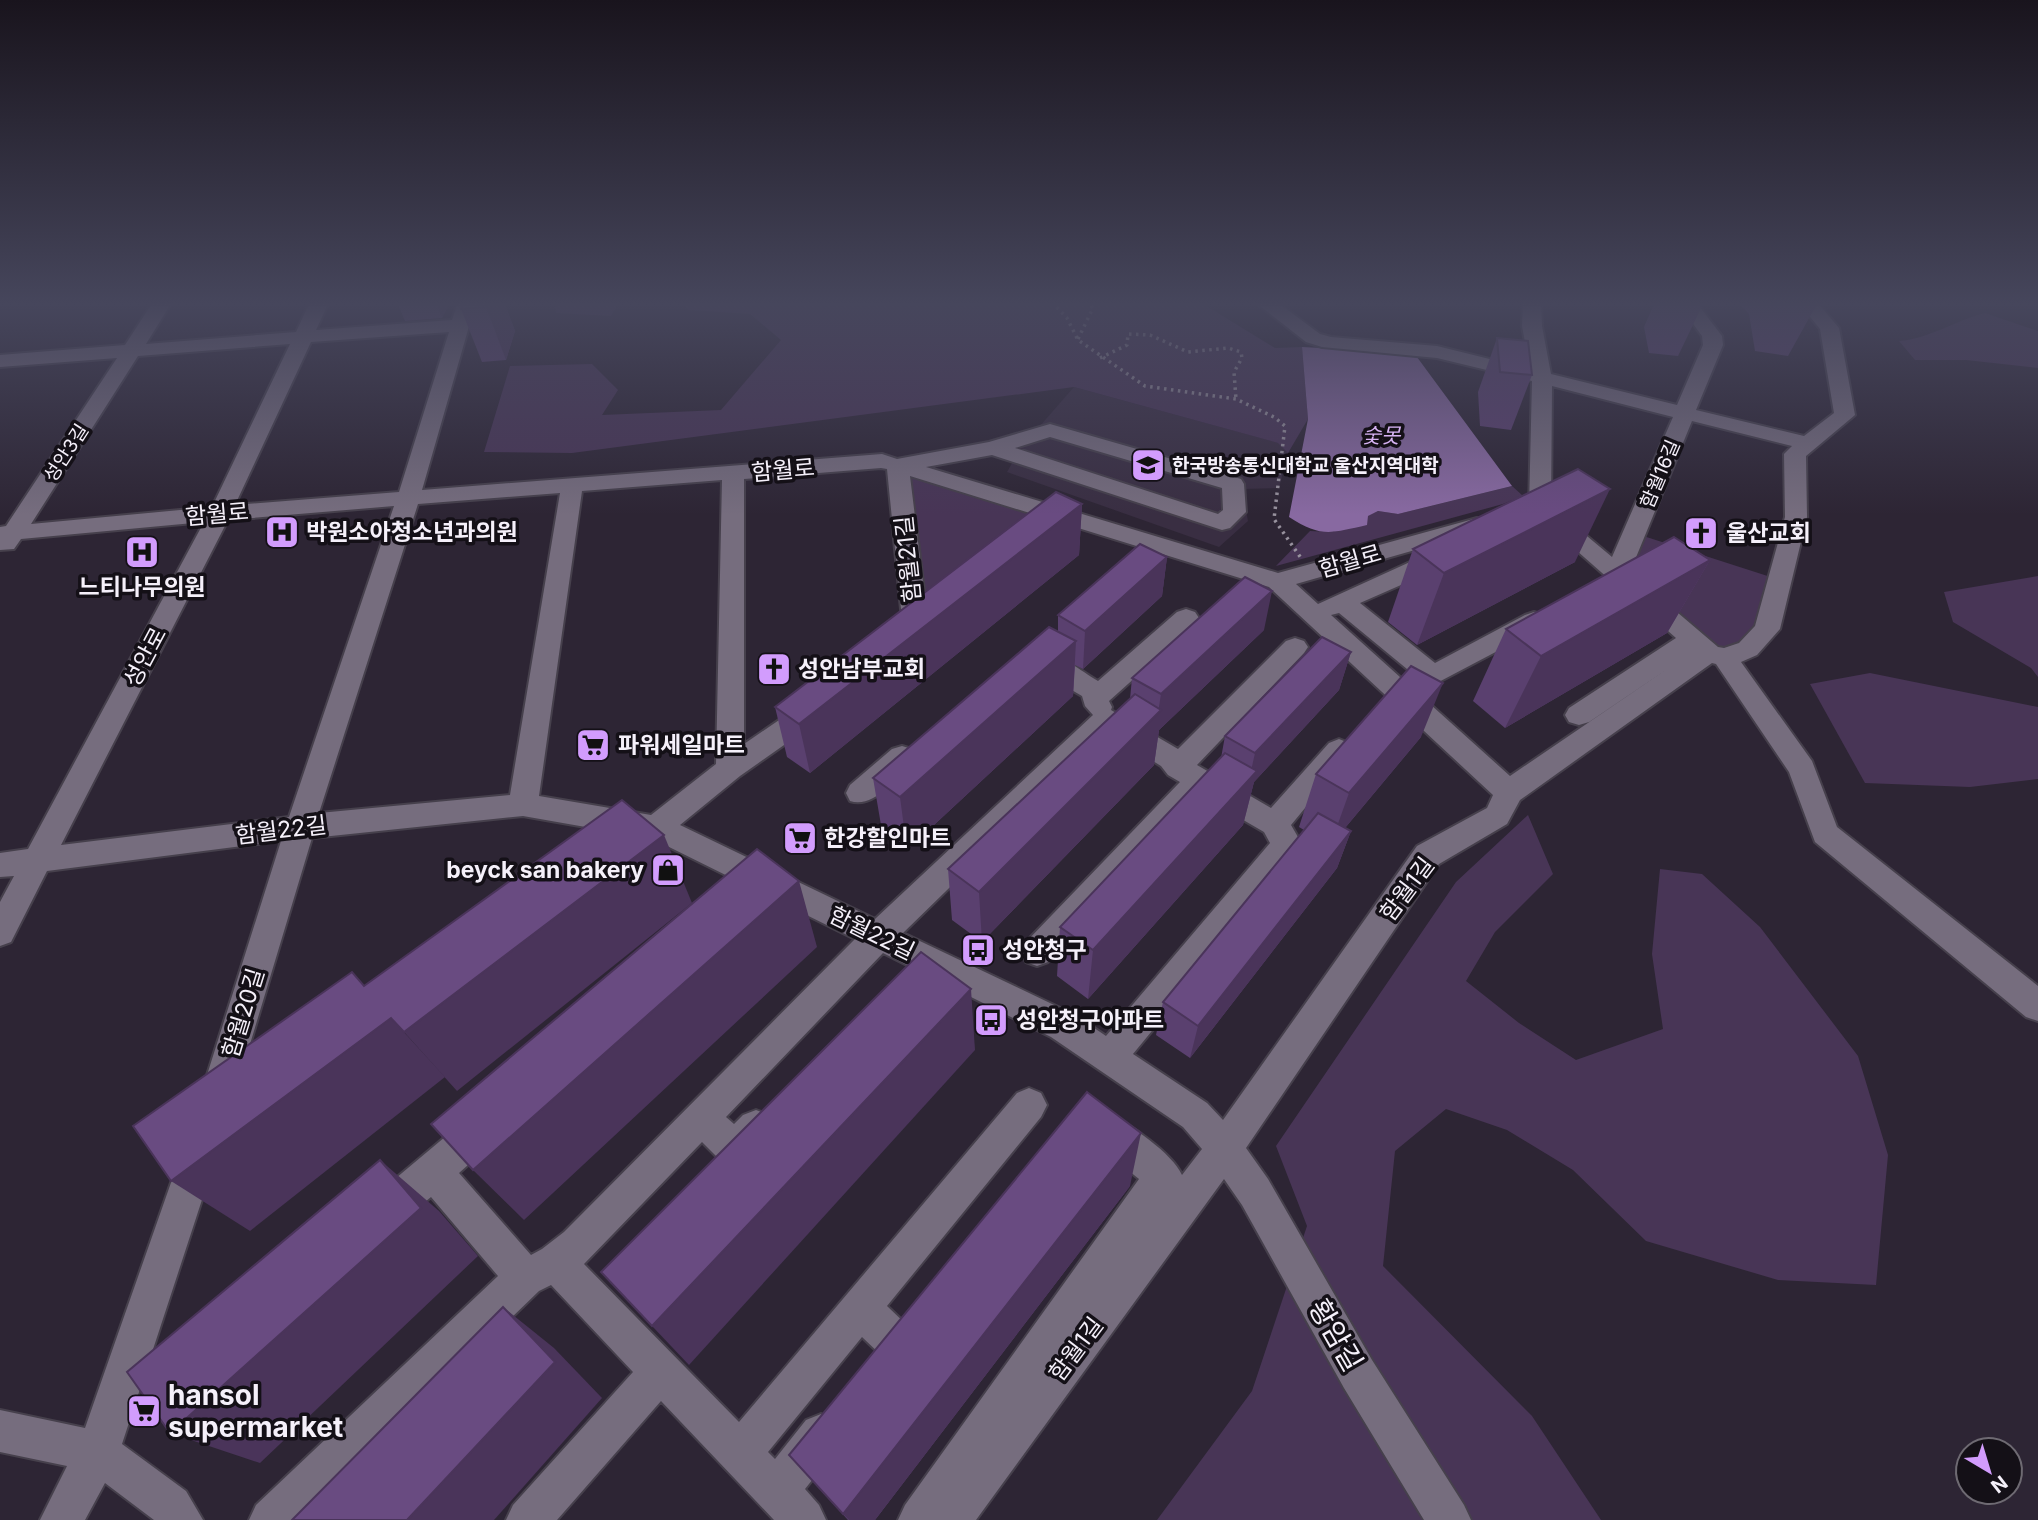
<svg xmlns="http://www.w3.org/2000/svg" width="2038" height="1520" font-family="Inter,'Noto Sans KR',sans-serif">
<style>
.built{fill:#392e42}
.green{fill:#483556}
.water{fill:#8869a1}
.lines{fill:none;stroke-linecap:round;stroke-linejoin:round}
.minor-casing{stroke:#46404c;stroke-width:4}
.path{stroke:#98929e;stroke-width:3.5;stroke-dasharray:2.5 4.5;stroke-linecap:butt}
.minor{fill:#766d7e;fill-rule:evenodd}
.wall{fill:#5a406f}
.shaded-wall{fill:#4a345a}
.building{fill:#694b81;stroke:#4a345a;stroke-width:2}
.labels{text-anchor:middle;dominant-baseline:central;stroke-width:7;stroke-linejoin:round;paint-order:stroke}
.far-street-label{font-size:19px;fill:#f5f0fa;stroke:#141017}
.far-poi-label{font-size:19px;font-weight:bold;fill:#f5f0fa;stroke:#141017;text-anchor:start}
.far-water-label{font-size:21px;font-style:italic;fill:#d7b3f4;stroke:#141017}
.street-label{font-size:23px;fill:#f5f0fa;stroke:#141017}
.poi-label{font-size:23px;font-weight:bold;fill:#f5f0fa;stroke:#141017;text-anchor:start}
.near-street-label{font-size:28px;fill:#f5f0fa;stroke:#141017}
.near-poi-label{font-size:28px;font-weight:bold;fill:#f5f0fa;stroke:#141017;text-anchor:start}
</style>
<rect width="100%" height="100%" fill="#2d2534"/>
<!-- built -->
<path class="built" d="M1074,387L1279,443L1288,453L1279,488L1242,489L1248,521L1219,547L1007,472L1015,458L993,448L1039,427Z"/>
<!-- green -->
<g class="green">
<path d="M555,302H619L611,316L556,313Z"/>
<path d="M680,302H1200L1275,348L1302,347L1308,419L1288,453L1278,443L1074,387L572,453L484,452L510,366L592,364L618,390L602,415L721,410L781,340L750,314L689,310Z"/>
<path d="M1985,313L2038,331V368L1966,360H1915L1899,341C1929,339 1956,320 1985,313Z"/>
<path d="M898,465L1079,521L916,631Z"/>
<path d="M1512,486L1523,496L1503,504L1276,566L1310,531L1333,532L1378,511L1398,514Z"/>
<path d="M1634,533L1780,580L1767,629L1725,658L1618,572Z"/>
<path d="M2038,576V677L2031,668L1953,622L1944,592Z"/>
<path d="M1870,673L2038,707V779L1970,787L1865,783L1810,684Z"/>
<path d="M1528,815L1553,874L1495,932L1466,981L1519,1023L1576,1060L1663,1029L1652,954L1660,869L1702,874L1760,927L1858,1056L1888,1155L1876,1285L1778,1280L1646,1241L1573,1170L1507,1130L1446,1109L1395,1151L1383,1266L1532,1416L1601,1520H1157L1252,1391L1307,1226L1276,1146L1456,882Z"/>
</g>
<!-- water -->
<path class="water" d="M1302,347L1414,353L1512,486L1398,514L1378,511L1368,516L1367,525C1331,533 1321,538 1289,517L1308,419Z"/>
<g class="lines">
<!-- minor casing -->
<g class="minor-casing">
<g id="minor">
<path d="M153,302H172L146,344L296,332L310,302H329L316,330L452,320L458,302H476L422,490L882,454L897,459L989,442L1050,424L1241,479L1244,484L1246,512L1230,528L1222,530L992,455L926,467L1278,573L1477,518L1485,520L1489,525L1485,530L1296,584L1318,604L1410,562L1418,560L1426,562L1430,568L1426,574L1360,603L1435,663L1525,615L1534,612L1543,615L1547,621L1543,627L1433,685L1424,683L1339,613L1331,615L1510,776L1676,663L1589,722L1579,725L1569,722L1565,715L1569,708L1676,638L1543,521L1547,516L1555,514L1563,516L1612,557L1673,417L1552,386L1551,508L1548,513H1532L1529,508L1532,381L1437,358L1322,347L1306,342L1255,302H1277L1320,334L1331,337L1437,346L1530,369L1522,326L1523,302H1541L1542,326L1551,374L1677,405L1703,345L1702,336L1677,302H1696L1722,336L1723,345L1696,410L1804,436L1834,413L1820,329L1798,302H1817L1839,328L1855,415L1806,456L1807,517L1780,629L1757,655L1741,662L1812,761L1837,827L2038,986V1021L2026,1017L1815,842L1789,772L1716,664L1712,663L1520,800L1507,824L1439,864L1246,1148L1268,1179L1372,1360L1464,1505L1471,1520H1424L1344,1388L1242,1205L1224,1179L976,1520H898L905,1505L1139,1179L1094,1143L1089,1131L1094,1119L1107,1114C1129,1123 1173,1154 1182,1175L1202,1149L1183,1127L1051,1037L883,953L726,1117L734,1124L743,1115L756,1110L769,1115L774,1127C766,1145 753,1159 735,1167L722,1162L702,1142L584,1264L739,1422L1017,1093L1029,1088L1041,1093L1047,1105L1041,1117L887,1306L910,1328L916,1342L910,1356L896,1362L882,1356L862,1337L768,1452L775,1459L806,1420L821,1414L836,1420L842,1435L836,1450L805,1489L819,1505L826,1520H774L661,1401L557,1520H506L513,1505L633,1372L551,1285L539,1291L302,1520H249L256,1505L498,1276L431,1197L397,1225L384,1231L371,1225L365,1212L371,1199L470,1116L483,1111L496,1116L501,1128L496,1140L459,1173L531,1255L542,1249L564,1232L855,939L659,842L645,849L635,845L631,835L523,816L312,838L235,1094L230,1106L218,1111L206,1106L201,1094L281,841L47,871L11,942L0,946V902L14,876L0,877V853L28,849L204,522L21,539L14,549L0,550V527L6,526L117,358L0,367V355L125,345ZM449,332L399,492L235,505L311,342ZM290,344L212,507L31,524L138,356ZM1692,421L1792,446L1784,454L1785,517L1755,626L1739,643L1724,648L1718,647L1630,572ZM1050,437L1222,488L1223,510L1218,514L1015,448ZM881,468L887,469L903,629L897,638L901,644C915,648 921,643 929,631L910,476L1269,587L1493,795L1487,808L1417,846L1223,1120L1207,1103L1133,1054L1298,853L1302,844L1291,825L1353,750L1349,743L1339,739L1329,743L1271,808L1197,765L1304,653L1308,647L1304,641L1295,638L1286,641L1178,749L1111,710L1112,707L1109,701L1195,624L1199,618L1195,612L1186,609L1177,612L1098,681C1079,670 1053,647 1032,653L1028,660L1032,667L1082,696L1085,706L1093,715L875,919L680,825L740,776L821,719L825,712L821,705L811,702L801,705L744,744V479ZM722,480L716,764L651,815L539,796L582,491ZM560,493L510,795L319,813L418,504ZM394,506L289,817L61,845L228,520ZM1108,733L1161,766L1168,775L1180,782L1026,942L1021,952L1026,962L1037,966L1048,962L1202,796L1264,832L1270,843L1106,1036L1075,1015L903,933Z"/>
<path d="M902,746L912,749L916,757L912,765C895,779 873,809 850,801L846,793L850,785L892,749Z"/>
<path d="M198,1139L211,1144L216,1157L122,1444L186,1491L203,1520H154L105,1483L85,1520H40L67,1466L0,1452V1410L85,1428L180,1157L185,1144Z"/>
</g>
</g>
<!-- path -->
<g class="path">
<path d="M1052,302L1067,318L1078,340L1145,386L1236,399L1274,417L1285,426L1274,519L1301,558"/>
<path d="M1078,339L1093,308L1088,302"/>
<path d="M1100,358L1127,345L1128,334L1150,335L1188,352L1228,348L1241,352L1242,358L1234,372L1236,399"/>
</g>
<!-- minor -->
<use href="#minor" class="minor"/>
</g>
<!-- wall -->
<g class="wall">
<path d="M397,302H450L442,318L405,321Z"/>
<path d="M463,302H504L515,331L506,360L482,362L461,309Z"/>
<path d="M1655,302H1704L1678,356L1649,353L1644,327Z"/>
<path d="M1738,302H1818L1788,356L1755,351L1749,314Z"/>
<path d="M1497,338L1532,375L1511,430L1480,426L1478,392Z"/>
<path d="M1082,504L1079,555L810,773L787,757L775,707Z"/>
<path d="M1413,549L1575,562L1417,645L1388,622Z"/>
<path d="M1167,557L1162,596L1083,669L1075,665L1073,696L907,850L882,831L873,778L1058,631V615Z"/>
<path d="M1710,560L1667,633L1505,728L1473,701L1506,629Z"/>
<path d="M1264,630L1159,730L1154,765L982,942L952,920L948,869L1130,699L1132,678Z"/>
<path d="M1351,652L1339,690L1254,782L1243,825L1088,999L1057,976L1060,927L1221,758L1225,736Z"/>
<path d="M1421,737L1345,828L1351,831L1337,868L1190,1058L1156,1035L1163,1002L1304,830L1299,827L1316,774Z"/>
<path d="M1130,1186L875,1520H848L789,1455Z"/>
</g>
<!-- shaded-wall -->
<g class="shaded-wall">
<path d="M436,302H450L442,318Z"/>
<path d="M487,302H504L515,331L506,360L486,307Z"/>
<path d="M1610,489L1575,562L1417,645L1444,573Z"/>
<path d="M1082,504L1079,555L810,773L799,724Z"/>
<path d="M1167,557L1162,596L1083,669L1085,631Z"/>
<path d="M1710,560L1667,633L1505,728L1541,656Z"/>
<path d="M1272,591L1264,630L1159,730L1154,765L982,942L979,892L1158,713L1161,694Z"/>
<path d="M1076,641L1073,696L907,850L900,797Z"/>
<path d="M1351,652L1339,690L1254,782L1243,825L1088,999L1093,950L1249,780L1255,753Z"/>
<path d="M1443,683L1421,737L1330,846L1349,793Z"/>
<path d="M1351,831L1337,868L1190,1058L1198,1026Z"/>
<path d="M664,835L692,903L457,1091L404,1032Z"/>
<path d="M799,881L817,947L524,1220L473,1170Z"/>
<path d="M971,989L975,1050L689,1365L652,1326Z"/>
<path d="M391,1018L445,1077L250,1231L171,1181Z"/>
<path d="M1141,1133L1130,1186L875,1520H849L843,1514Z"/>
<path d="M380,1160L439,1211L478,1256L260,1463L170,1433Z"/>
<path d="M503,1307L554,1348L602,1398L494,1520H407Z"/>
</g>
<!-- building -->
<g class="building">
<path d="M463,302H487L486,307L461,309Z"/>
<path d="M1497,338L1528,341L1532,375L1500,372Z"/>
<path d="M1578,469L1610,489L1444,573L1413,549Z"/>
<path d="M1056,492L1082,504L799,724L775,707Z"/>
<path d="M1674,537L1710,560L1541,656L1506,629Z"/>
<path d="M1140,544L1167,557L1085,631L1058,615Z"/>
<path d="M1245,577L1272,591L1161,694L1132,678Z"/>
<path d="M1049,627L1076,641L900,797L873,778Z"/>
<path d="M1322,637L1351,652L1255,753L1225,736Z"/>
<path d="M1411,666L1443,683L1349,793L1316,774Z"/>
<path d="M1135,694L1161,710L979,892L948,869Z"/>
<path d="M1225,753L1257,771L1093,950L1060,927Z"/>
<path d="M622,800L664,835L404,1032L391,1018L171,1181L133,1126L352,972L364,986Z"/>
<path d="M1318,813L1351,831L1198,1026L1163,1002Z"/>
<path d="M757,849L799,881L473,1170L431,1124Z"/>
<path d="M921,952L971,989L652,1326L601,1272Z"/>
<path d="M1087,1092L1141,1133L843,1514L789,1455Z"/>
<path d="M380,1160L421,1208L170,1433L127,1372Z"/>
<path d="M503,1307L555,1362L407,1520H292Z"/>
</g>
<!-- sky -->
<linearGradient id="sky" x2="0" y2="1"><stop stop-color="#19141d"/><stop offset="0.59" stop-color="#46465c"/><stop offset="1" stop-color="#46465c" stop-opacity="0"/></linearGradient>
<rect width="2038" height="515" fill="url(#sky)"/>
<!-- icons -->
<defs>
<g id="university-square" transform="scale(1.75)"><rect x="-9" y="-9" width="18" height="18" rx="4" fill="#d29cfd" stroke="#141017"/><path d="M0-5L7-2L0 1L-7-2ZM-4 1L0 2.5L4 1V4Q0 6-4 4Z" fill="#111"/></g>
<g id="hospital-square" transform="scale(1.75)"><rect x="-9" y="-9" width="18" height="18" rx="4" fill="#d29cfd" stroke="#141017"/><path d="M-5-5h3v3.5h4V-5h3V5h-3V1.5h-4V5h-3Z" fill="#111"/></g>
<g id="church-square" transform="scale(1.75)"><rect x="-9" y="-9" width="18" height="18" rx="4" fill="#d29cfd" stroke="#141017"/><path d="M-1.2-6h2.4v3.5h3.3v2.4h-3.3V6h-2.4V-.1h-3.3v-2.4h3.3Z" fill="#111"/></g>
<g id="supermarket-square" transform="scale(1.75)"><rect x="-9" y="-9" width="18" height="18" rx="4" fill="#d29cfd" stroke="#141017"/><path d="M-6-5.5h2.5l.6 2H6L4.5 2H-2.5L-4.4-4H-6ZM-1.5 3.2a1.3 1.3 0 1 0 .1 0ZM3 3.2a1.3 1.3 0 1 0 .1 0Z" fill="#111"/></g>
<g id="shop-square" transform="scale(1.75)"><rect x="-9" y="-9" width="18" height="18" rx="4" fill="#d29cfd" stroke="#141017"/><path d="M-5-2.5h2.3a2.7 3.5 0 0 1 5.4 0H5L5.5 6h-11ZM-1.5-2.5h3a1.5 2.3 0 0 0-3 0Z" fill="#111"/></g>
<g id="bus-square" transform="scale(1.75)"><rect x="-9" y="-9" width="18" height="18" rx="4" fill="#d29cfd" stroke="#141017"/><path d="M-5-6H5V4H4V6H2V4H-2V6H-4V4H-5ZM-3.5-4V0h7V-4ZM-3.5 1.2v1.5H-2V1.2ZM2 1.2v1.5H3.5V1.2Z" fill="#111"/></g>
</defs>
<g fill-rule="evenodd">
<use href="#university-square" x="1148" y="465"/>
<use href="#hospital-square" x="282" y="532"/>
<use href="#church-square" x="1701" y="533"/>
<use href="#hospital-square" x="142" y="552"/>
<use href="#church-square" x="774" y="669"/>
<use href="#supermarket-square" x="593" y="745"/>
<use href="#supermarket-square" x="800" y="838"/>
<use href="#shop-square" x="668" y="870"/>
<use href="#bus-square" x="978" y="950"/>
<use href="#bus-square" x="991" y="1020"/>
<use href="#supermarket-square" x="144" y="1411"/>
</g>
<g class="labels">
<!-- far-street labels -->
<g class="far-street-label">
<text transform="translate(66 453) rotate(-57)">성안3길</text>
<text transform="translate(1660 474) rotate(-67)">함월16길</text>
</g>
<!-- far-poi labels -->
<g class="far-poi-label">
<text x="1172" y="465">한국방송통신대학교 울산지역대학</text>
</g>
<!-- far-water labels -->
<g class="far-water-label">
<text x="1381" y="435">숯못</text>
</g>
<!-- street labels -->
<g class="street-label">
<text transform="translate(783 470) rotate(-5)">함월로</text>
<text transform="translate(217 514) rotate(-5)">함월로</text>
<text transform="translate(908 559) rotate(-96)">함월21길</text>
<text transform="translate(1350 561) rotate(-16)">함월로</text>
<text transform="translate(145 657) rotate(-62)">성안로</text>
<text transform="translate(281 830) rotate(-7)">함월22길</text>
<text transform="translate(1407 889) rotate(-53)">함월1길</text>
<text transform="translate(872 933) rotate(26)">함월22길</text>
<text transform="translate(243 1013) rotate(-73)">함월20길</text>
<text transform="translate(1076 1349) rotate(-53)">함월1길</text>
</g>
<!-- poi labels -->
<g class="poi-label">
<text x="306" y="532">박원소아청소년과의원</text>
<text x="1726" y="533">울산교회</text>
<text x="142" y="587" text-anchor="middle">느티나무의원</text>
<text x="798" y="669">성안남부교회</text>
<text x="618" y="745">파워세일마트</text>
<text x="824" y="838">한강할인마트</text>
<text x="644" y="870" text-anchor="end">beyck san bakery</text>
<text x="1002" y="950">성안청구</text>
<text x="1016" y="1020">성안청구아파트</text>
</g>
<!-- near-street labels -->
<g class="near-street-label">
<text transform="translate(1336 1335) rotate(60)">황암길</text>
</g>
<!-- near-poi labels -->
<g class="near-poi-label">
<text x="168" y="1395">hansol<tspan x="168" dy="32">supermarket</tspan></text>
</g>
</g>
<!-- north arrow -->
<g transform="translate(1989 1471) rotate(142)"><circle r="33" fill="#141017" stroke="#6e6a72" stroke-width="2"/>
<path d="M0-5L12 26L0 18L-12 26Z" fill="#d29cfd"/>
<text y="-10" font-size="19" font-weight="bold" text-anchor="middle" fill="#f5f0fa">N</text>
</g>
</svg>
